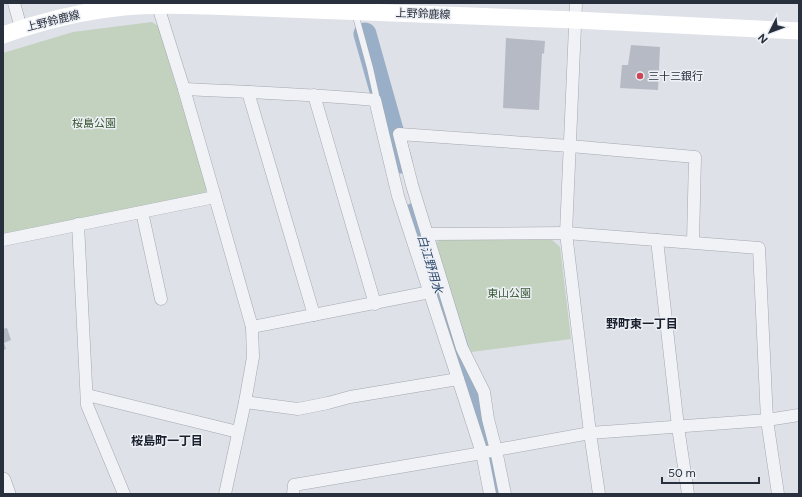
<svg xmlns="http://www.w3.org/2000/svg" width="802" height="497" font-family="Figtree,'Noto Sans JP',sans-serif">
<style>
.green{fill:#c3d1bf}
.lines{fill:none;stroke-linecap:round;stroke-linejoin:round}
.river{stroke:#99aec7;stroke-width:23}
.building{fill:#b5bac4}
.service-casing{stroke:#a4a8b1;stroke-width:7}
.minor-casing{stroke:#a4a8b1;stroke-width:13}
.tertiary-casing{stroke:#a4a8b1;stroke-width:16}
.service{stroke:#f0f2f6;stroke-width:6}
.minor{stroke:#f0f2f6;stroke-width:12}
.tertiary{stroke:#f0f2f6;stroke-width:15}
.secondary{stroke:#fff;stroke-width:17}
.poi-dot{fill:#ca4556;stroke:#edf0f5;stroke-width:1.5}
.labels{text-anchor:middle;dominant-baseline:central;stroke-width:3;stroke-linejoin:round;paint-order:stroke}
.street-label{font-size:11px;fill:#282f3d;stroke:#edf0f5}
.poi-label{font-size:11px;fill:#282f3d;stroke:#edf0f5;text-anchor:start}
.park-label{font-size:11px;fill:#3b5935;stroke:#edf0f5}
.water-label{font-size:12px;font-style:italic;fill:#334d70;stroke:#edf0f5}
.neighbourhood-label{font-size:12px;font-weight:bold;fill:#1a202e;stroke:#edf0f5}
</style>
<rect width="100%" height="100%" fill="#dee1e7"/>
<!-- green -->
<g class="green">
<path d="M152,22L158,26L207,188L205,193L3,234V53L73,32Z"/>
<path d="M440,239H551L560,247L571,339L471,352L435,244Z"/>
</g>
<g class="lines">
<!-- river -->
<g class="river">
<path d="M365,34L401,162"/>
<path d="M415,214L429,261L475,403L490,458L497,494"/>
</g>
</g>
<!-- building -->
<g class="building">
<path d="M506,38L545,41L544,54L542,53L539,110L503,108Z"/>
<path d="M631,45L660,47L658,90L620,88L622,65H628Z"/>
<path d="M7,328L11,340L4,343L6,349L3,350V329Z"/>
</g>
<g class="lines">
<!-- service casing -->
<g class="service-casing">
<path id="service" d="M355,13L370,68L376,95L375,100"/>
</g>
<!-- minor casing -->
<g class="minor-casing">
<g id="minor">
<path d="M14,3L21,28"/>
<path d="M157,3L184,89L215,197L252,327L430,292"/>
<path d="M576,3L566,233L759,248L767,420L778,494"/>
<path d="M184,89C248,92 311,94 375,100L398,196L458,379L350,397L328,403L298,409L245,402"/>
<path d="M248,92L314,315"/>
<path d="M314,95L375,304"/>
<path d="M142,212L161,299"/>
<path d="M78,224L87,405L124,494"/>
<path d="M427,234L412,185L399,134L570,146L695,157L693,242"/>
<path d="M3,240L215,197"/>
<path d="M657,240L678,427L688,494"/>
<path d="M458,379L482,453L496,450L488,419L484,392L462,348L427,234L566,233L590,433L496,450L505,494"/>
<path d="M87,395L238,432"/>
<path d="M225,494L245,402L253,357L252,327"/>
<path d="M293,494L294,485L482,453L490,494"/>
<path d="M599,494L590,433L767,420L799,415"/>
</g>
</g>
<!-- tertiary casing -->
<g class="tertiary-casing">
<path id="tertiary" d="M3,480L8,494"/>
</g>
<!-- service -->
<use href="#service" class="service"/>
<!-- minor -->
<use href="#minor" class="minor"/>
<!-- tertiary -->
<use href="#tertiary" class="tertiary"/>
<!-- secondary -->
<path class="secondary" d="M3,35C42,21 83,11 124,7C152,4 179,5 207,6L575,20L799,31"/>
</g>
<!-- markers -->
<circle class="poi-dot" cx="640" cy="76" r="4"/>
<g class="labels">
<!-- street labels -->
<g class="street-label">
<text transform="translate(423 14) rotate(2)">上野鈴鹿線</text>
<text transform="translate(53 21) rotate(-14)">上野鈴鹿線</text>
</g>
<!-- poi labels -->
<g class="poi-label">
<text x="648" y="76">三十三銀行</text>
</g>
<!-- park labels -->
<g class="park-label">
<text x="94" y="123">桜島公園</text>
<text x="509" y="293">東山公園</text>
</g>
<!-- water labels -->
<g class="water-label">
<text transform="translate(430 264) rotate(73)">白江野用水</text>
</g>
<!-- neighbourhood labels -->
<g class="neighbourhood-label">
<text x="642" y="324">野町東一丁目</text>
<text x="167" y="441">桜島町一丁目</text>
</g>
</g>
<!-- border -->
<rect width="802" height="497" fill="none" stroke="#282f3d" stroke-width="8"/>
<!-- north arrow -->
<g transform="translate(770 32) rotate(228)" stroke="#edf0f5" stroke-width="3" paint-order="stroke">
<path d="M0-3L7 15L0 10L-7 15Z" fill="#282f3d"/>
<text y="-6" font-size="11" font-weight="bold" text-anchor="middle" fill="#282f3d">N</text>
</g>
<!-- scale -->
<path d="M662 477v6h97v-6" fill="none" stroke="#282f3d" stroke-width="2"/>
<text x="668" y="477" font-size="12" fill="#282f3d" stroke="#edf0f5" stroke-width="3" paint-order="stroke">50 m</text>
</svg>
